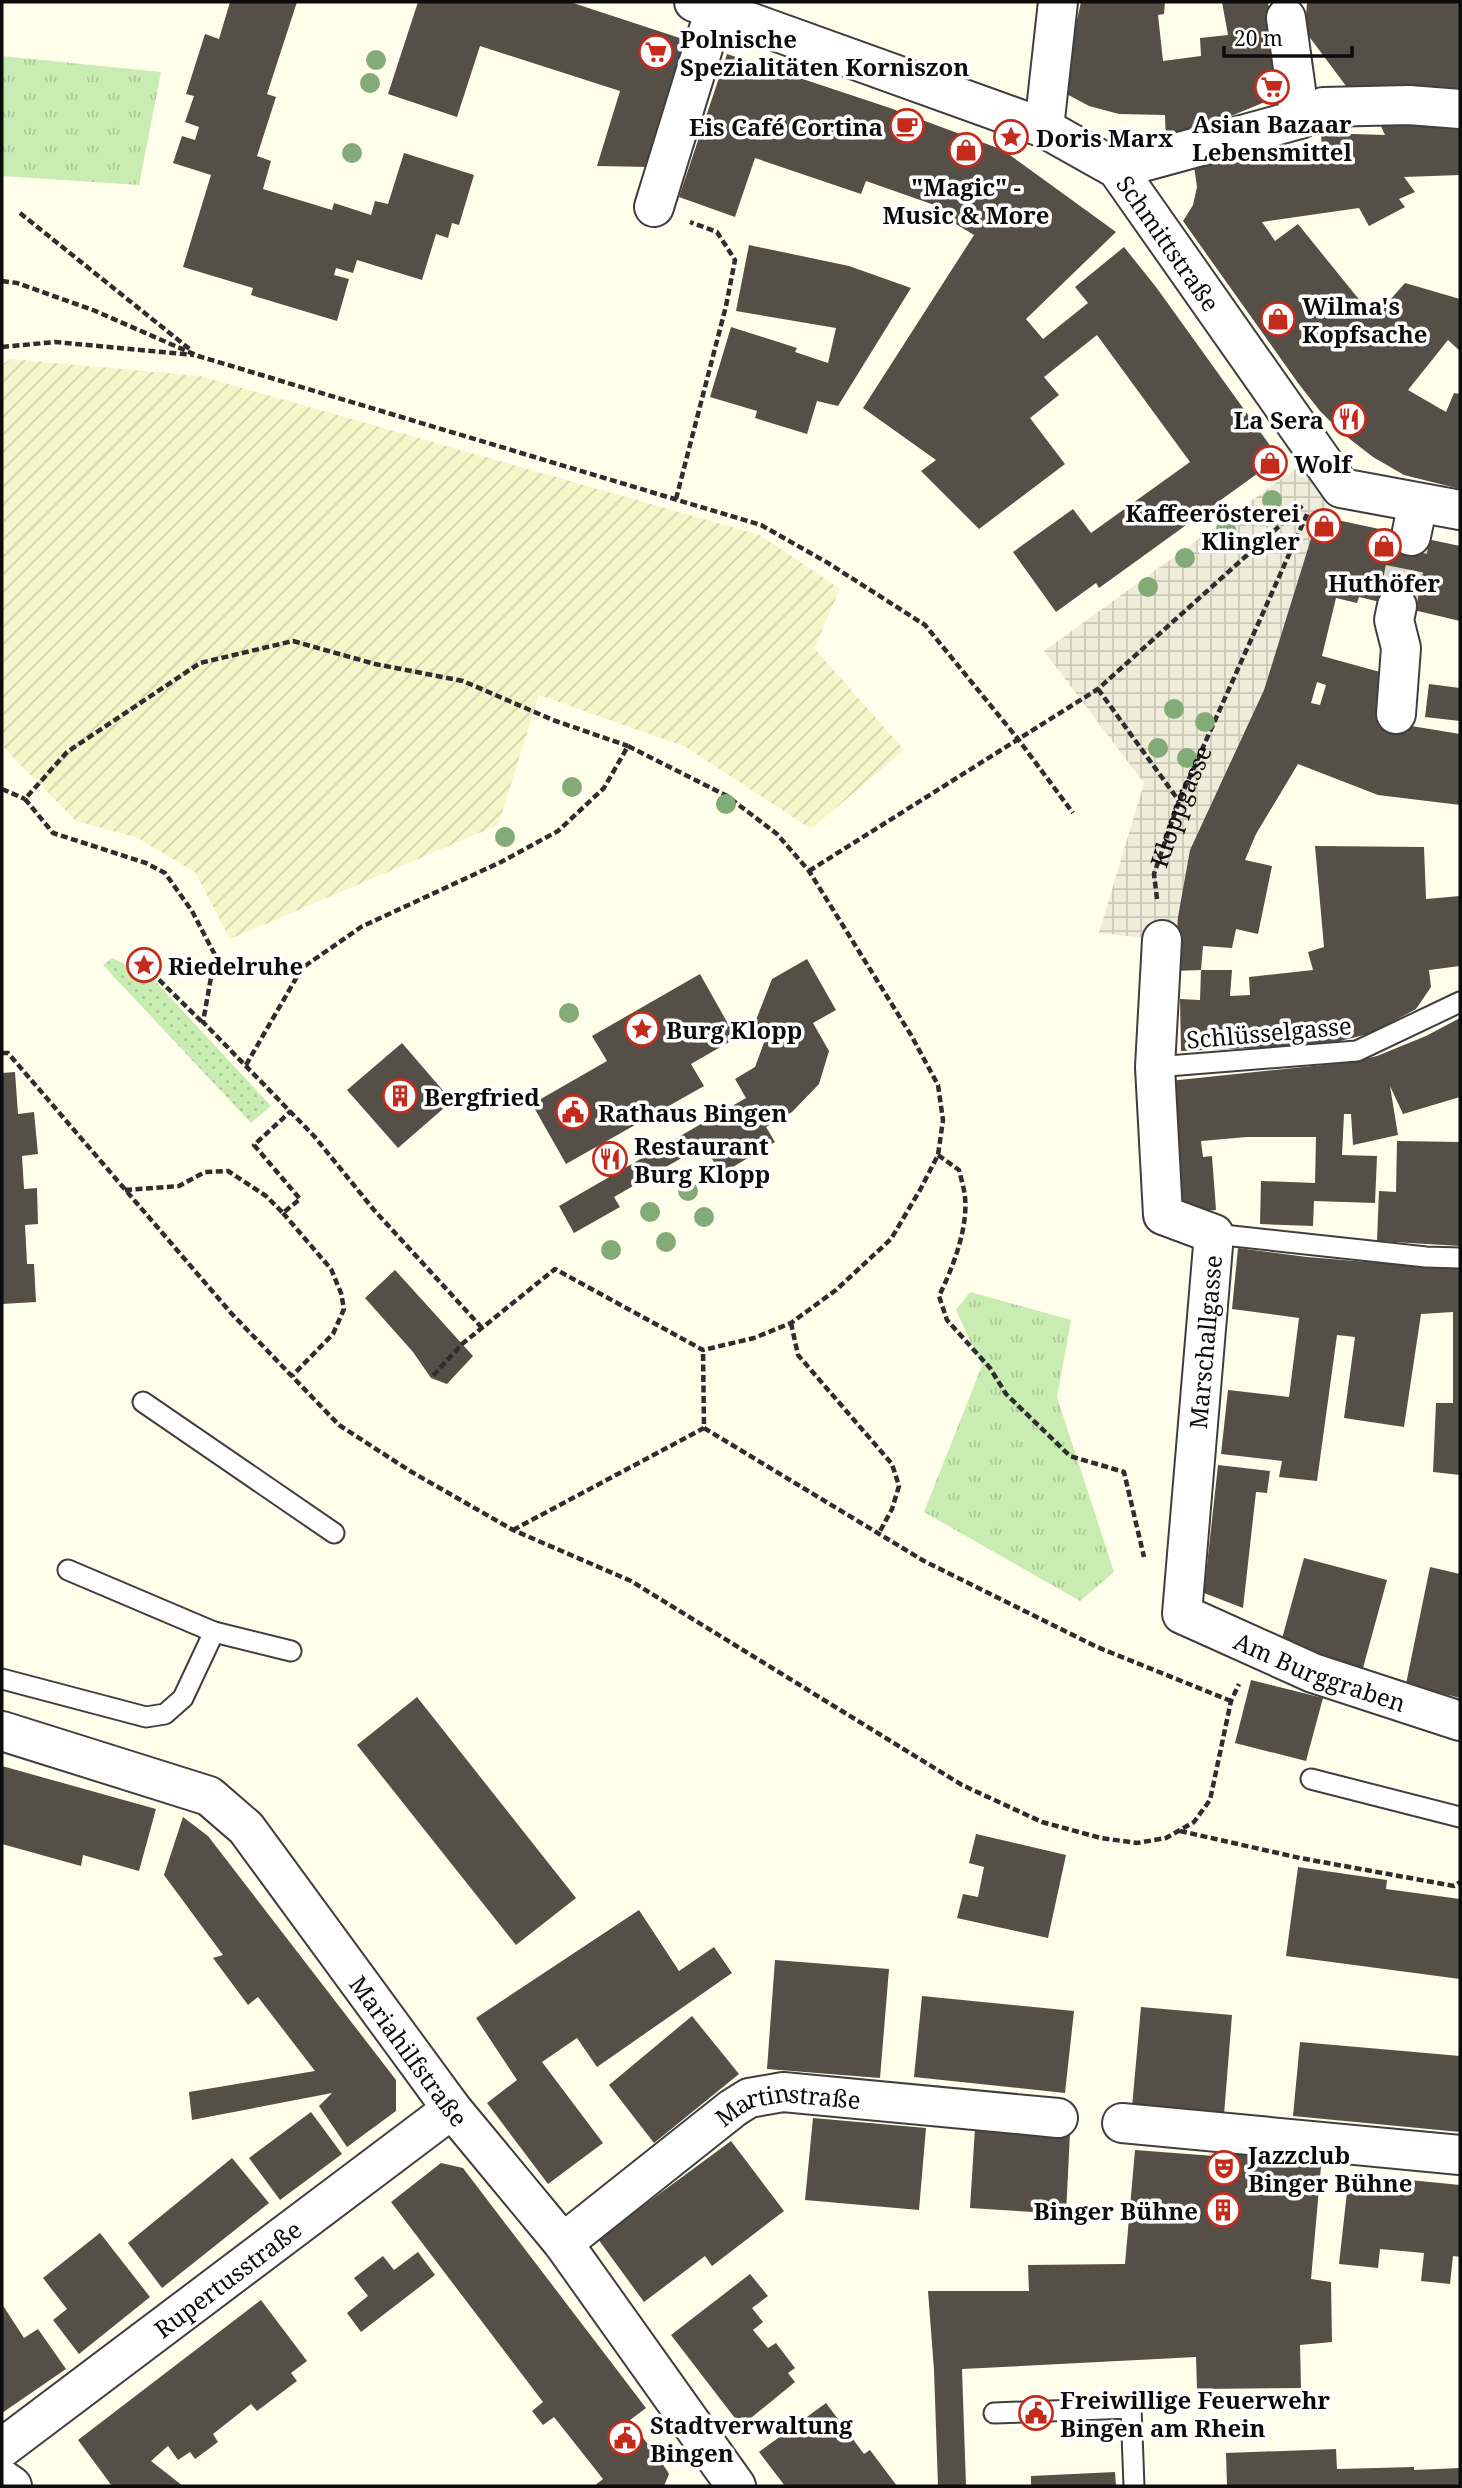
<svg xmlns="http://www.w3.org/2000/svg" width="1462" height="2488" font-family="'Noto Serif',serif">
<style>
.farmland{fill:url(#farmland-furrows)}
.grass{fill:url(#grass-dots)}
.park{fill:url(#park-tufts)}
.plaza{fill:url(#plaza-grid)}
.building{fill:#554f47;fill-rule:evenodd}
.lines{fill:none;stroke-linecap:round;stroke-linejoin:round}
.street-tunnel{stroke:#dbdaca;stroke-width:38;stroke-dasharray:38 19;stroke-linecap:butt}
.lane-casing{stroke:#3f3f3f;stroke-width:23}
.street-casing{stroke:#3f3f3f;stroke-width:42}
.path{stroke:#2e2e2e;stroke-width:4.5;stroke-dasharray:7 3.5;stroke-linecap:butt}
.lane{stroke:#fff;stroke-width:19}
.street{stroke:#fff;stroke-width:38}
.tree{fill:#83ab77}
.labels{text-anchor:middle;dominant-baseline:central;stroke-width:7;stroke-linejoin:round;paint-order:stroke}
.poi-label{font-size:24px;font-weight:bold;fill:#0c0c0c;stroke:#fff;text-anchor:start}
.street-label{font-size:24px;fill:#0c0c0c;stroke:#fff}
</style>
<defs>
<pattern id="farmland-furrows" width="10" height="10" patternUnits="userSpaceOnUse" patternTransform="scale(1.75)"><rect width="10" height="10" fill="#f4f7c9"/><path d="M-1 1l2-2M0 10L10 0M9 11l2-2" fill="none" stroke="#d0d3ab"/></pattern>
<pattern id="grass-dots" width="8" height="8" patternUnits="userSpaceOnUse" patternTransform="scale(1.75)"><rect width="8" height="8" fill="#c8ecb2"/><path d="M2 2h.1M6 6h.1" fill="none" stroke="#abc998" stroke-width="1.8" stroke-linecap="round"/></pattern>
<pattern id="park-tufts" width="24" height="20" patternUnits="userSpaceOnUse" patternTransform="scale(1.75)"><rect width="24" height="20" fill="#c8ecb2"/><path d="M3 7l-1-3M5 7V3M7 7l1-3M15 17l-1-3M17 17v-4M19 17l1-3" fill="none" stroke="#abc998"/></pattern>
<pattern id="plaza-grid" width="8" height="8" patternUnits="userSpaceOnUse" patternTransform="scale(1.75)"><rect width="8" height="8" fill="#efecda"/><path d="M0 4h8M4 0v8" fill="none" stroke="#ccc9ba"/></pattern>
</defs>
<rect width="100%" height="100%" fill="#fffeeb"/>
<!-- farmland -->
<path class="farmland" d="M10,359L200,376L760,535L840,589L814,648L904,750L811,829L686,747L539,695L498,825L230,939L195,872L138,838L76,821L4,748L2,726V365Z"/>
<!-- grass -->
<path class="grass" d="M113,958C118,961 125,964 129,968C137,977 141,983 154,980L271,1106L251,1123L103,965Z"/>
<!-- park -->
<g class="park">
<path d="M2,56L161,72L139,185L2,176Z"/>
<path d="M970,1292L1071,1320L1057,1397L1114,1572L1080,1601L924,1512L982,1366L956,1310Z"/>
</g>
<!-- plaza -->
<path class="plaza" d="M1316,454L1341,488L1318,516L1264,690L1190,850L1176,941L1099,933L1144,783L1044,651Z"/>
<!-- building -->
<g class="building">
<path d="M230,2H297L267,94L276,97L257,156L271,161L263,189L332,210L334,203L371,215L375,201L388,204L404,153L474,175L459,225L452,223L448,238L436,234L422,280L357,260L353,273L336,268L334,275L349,279L337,321L251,295L253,288L183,267L211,175L173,163L182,136L195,140L199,127L185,122L194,96L186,94L205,34L219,39Z"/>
<path d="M418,2H570L689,41L650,167L597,166L620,91L480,46L457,117L388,94Z"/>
<path d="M1081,2H1165L1164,14L1158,15L1163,61L1201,56L1200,38L1228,35L1222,2H1268L1284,94L1166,143L1165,115L1119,114L1089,106L1061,91Z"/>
<path d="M1307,2H1460V90L1346,86L1305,31Z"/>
<path d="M727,54L890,108L1003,150L1116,232L1026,319L1043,339L1088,303L1075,287L1124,247L1156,287L1279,458L1099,588L1096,583L1056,612L1013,552L1073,509L1091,533L1190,462L1097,335L1044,377L1059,395L1030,418L1065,464L979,529L921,471L936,460L863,408L974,235L951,221L957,213L866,181L861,194L755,158L735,217L679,197Z"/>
<path d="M1460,120V175L1404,177L1415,192L1399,199L1405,207L1369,226L1359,208L1262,222L1275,241L1298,224L1374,318L1405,283L1460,299V351L1448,340L1408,390L1446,412L1454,393L1460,394V489L1404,475L1373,457L1342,433L1320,411L1298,383L1183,221L1193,205L1197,187L1194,166L1322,149L1321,133L1385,135L1380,124Z"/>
<path d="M749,245L849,266L911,288L838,406L817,401L807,434L755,418L757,411L710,397L731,327L797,348L795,352L828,363L836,328L736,311Z"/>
<path d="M1318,516L1460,546V621L1359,597L1357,603L1336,598L1322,656L1391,675L1381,721L1460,734V805L1378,795L1298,764L1256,834L1245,860L1272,866L1258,934L1236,929L1232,948L1203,946L1201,970H1232L1230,996L1250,995L1249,977L1313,970L1308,952L1324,947L1315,846L1424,847L1426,899L1460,896V966L1429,970L1431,987L1416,1009L1372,1033L1324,1045L1181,1051L1180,999L1200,1000L1201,970L1174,971L1178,917L1190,850L1264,690ZM1317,682L1326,685L1320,705L1311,703Z"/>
<path d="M1429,684L1460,688V721L1425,717Z"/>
<path d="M807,959L836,1010L813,1023L829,1051L819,1084L792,1112L766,1127L775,1142L721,1174L704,1145L614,1197L620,1207L574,1233L559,1206L746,1098L735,1079L755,1067L765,1040L754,1025L772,979Z"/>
<path d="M700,974L736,1038L691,1064L704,1086L566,1164L532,1104L607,1061L592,1036Z"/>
<path d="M1460,1018V1097L1403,1114L1390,1086L1398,1135L1353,1145L1351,1114H1344L1342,1155L1377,1156L1375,1203L1314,1201L1313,1226L1260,1224L1261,1181L1315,1183L1316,1137H1247L1201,1141L1203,1157L1212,1156L1216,1210L1179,1213L1169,1081L1352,1062L1377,1056L1426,1036Z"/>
<path d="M402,1043L452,1101L398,1148L347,1090Z"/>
<path d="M15,1072L18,1114L34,1112L38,1154L22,1156L24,1189L37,1188L38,1224L25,1225L27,1264H34L36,1302L2,1304V1073Z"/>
<path d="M1397,1141L1460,1142V1246L1377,1241L1379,1191L1396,1192Z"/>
<path d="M1238,1248L1307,1257L1428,1267H1460V1475L1433,1472L1436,1403H1453V1312L1421,1314L1404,1427L1344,1418L1355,1337L1337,1335L1317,1481L1279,1477L1282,1461L1221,1454L1228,1390L1289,1397L1299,1318L1232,1309Z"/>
<path d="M395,1270L473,1356L447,1384L431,1378L413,1352L365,1298Z"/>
<path d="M1218,1465L1270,1471L1267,1493L1256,1492L1243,1608L1204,1593Z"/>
<path d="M1304,1558L1387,1580L1363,1668L1280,1646Z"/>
<path d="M1430,1567L1460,1574V1698L1406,1684Z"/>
<path d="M1251,1680L1323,1698L1306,1761L1235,1743Z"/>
<path d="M417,1697L576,1898L516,1945L357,1745Z"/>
<path d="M2,1766L156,1809L139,1871L83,1855L81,1866L2,1844Z"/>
<path d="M183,1817L208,1836L396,2080V2111L347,2147L319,2106L332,2093L192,2120L189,2092L315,2071L258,1997L248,2005L213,1958L223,1955L164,1875Z"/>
<path d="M976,1834L1066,1855L1048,1938L957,1918L963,1894L978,1897L984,1867L969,1863Z"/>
<path d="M1298,1867L1387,1880L1386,1889L1460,1899V1979L1286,1956Z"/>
<path d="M639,1910L679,1971L714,1947L732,1973L597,2067L577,2038L542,2062L603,2143L548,2184L487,2103L517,2080L476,2018Z"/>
<path d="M775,1960L889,1969L880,2078L767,2069Z"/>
<path d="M922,1996L1074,2011L1065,2093L914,2077Z"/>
<path d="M1141,2007L1232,2015L1224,2115L1132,2107Z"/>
<path d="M692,2016L739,2074L654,2143L609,2085Z"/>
<path d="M1300,2042L1460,2056V2132L1293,2116Z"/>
<path d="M311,2112L342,2154L280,2200L249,2158Z"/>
<path d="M813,2118L926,2128L919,2210L805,2200Z"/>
<path d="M975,2128L1070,2133L1066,2214L970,2208Z"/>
<path d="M731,2141L784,2211L712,2266L705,2256L644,2302L598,2239Z"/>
<path d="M1215,2146L1322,2155L1311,2279L1331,2282L1332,2342L1300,2345L1301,2388L1197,2389L1196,2357L962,2369L966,2486H938L934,2370L928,2291H1029L1028,2265L1125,2264L1135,2150L1214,2156Z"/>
<path d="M232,2158L269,2203L162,2288L128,2243Z"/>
<path d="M441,2163L463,2168L646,2408L630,2420L666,2469L669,2474L664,2486H594L603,2479L554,2417L543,2425L532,2411L543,2402L391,2202Z"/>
<path d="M1349,2174L1460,2185V2257L1453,2256L1450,2284L1421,2281L1424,2253L1380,2249L1378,2268L1339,2264Z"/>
<path d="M100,2233L150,2297L79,2354L53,2320L67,2309L43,2278Z"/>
<path d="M418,2252L435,2275L361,2332L347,2313L368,2296L354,2278L383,2256L394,2270Z"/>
<path d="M750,2274L768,2296L752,2308L763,2322L753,2330L768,2348L776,2343L795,2368L788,2373L795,2382L741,2426L671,2335Z"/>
<path d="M261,2300L307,2361L291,2373L297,2381L257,2411L251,2404L213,2434L218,2442L195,2459L190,2452L178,2460L168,2446L151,2461L183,2486H112L78,2440Z"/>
<path d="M2,2304L24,2338L38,2329L66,2369L2,2413Z"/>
<path d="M826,2403L864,2454L870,2450L897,2486H785L759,2452Z"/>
<path d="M1336,2449L1337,2469L1414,2467V2470L1460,2468V2486H1227L1226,2453Z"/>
<path d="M1115,2472L1116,2486H1031V2476Z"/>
</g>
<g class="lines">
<!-- street-tunnel -->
<path class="street-tunnel" d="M1397,606L1411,536"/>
<!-- lane casing -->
<g class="lane-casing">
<g id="lane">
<path d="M1155,1067L1357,1051L1460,1002"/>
<path d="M1214,1234L1426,1257L1460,1258"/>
<path d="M143,1402L334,1533"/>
<path d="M68,1570L214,1632L291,1651"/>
<path d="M2,1679L146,1717L165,1714L183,1698L214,1632"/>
<path d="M1311,1779L1460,1817"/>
<path d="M994,2413L1131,2408L1134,2486"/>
</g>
</g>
<!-- street casing -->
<g class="street-casing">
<g id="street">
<path id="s2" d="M694,2L1044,128L1117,169L1341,488L1460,510"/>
<path d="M1286,18L1300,119"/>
<path d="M1044,128L1058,2"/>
<path d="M1117,169L1300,119L1323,107L1409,105L1460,109"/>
<path d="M654,207L715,9"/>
<path d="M1411,536L1418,503"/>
<path d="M1396,714L1401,648L1394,620L1397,606"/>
<path id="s3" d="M1162,940L1155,1067L1163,1215L1214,1234L1182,1614L1313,1673L1460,1721"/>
<path id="s4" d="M2,1731L209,1796L246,1828L452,2109L563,2243L736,2486"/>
<path d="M1122,2123L1460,2155"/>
<path id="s5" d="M563,2243L733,2108L749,2098L783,2092L1058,2118"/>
<path id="s6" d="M2,2448L452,2109"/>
<path d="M2,2479L12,2486"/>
</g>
</g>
<!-- path -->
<g class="path">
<path d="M20,213L192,351"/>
<path d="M2,281L17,283L93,310L198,356L761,525L828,563L925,625L1018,739L1073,813"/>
<path d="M2,347L55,342L194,355"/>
<path d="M676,499L726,306L735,260L717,232L690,222"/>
<path d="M1098,689L1179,801"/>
<path d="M2,789L25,799"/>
<path d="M809,871L1098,689L1304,504"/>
<path id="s1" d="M1157,899L1154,874L1179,801L1308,512"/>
<path d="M144,965L202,1022"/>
<path d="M2,1053H8L231,1313L339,1425L410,1471L513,1530L631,1581L962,1785L1042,1822L1101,1838L1137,1843L1166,1838L1194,1822L1210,1800L1231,1701L1239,1684"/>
<path d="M246,1065L302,968L361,927L501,862L558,831L604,788L628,746L727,796L777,834L809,871L911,1035L938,1085L943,1120L938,1155L920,1190L891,1239L836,1290L791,1323L754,1338L703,1350L555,1269L462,1344L431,1378"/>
<path d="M938,1155L959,1170C961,1178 964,1188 965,1197C968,1229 953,1267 939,1296L947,1320L990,1368L1006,1394L1070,1456L1124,1472L1144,1557"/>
<path d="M125,1190L179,1186L205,1172L228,1171L266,1196L283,1213L300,1199L254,1145L291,1111"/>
<path d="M283,1213L331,1269L341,1293L344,1309L333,1334L292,1376"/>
<path d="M791,1323L798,1355L892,1464L899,1486L892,1509L879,1533"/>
<path d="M482,1328L374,1210L314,1136L203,1022L215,955L192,911L165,873L146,863L53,833L25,799L67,752L200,663L293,641L375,664L463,681L553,720L628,746"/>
<path d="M704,1428L924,1561L1097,1647L1231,1701"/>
<path d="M513,1530L704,1428L703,1350"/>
<path d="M1180,1831L1300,1858L1454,1886L1460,1882"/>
</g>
<!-- lane -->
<use href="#lane" class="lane"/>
<!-- street -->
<use href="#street" class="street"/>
</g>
<!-- trees -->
<g class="tree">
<circle cx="376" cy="60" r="10"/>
<circle cx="370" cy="83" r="10"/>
<circle cx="352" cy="153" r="10"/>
<circle cx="1272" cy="500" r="10"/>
<circle cx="1226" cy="529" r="10"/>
<circle cx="1185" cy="558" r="10"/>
<circle cx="1148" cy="587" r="10"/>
<circle cx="1174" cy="709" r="10"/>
<circle cx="1205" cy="722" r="10"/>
<circle cx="1158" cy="748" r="10"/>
<circle cx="1187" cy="758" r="10"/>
<circle cx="572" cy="787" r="10"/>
<circle cx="726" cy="804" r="10"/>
<circle cx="505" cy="837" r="10"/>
<circle cx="146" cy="965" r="10"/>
<circle cx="569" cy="1013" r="10"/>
<circle cx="688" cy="1191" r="10"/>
<circle cx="650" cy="1212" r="10"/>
<circle cx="704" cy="1217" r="10"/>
<circle cx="666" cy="1242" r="10"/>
<circle cx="611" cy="1250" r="10"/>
</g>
<!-- icons -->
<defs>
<g id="supermarket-ring" transform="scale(1.75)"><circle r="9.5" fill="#fff" stroke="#c42b1b" stroke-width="1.5"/><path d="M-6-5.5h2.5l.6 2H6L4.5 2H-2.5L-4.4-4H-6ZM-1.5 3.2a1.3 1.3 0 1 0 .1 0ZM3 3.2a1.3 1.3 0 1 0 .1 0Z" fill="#c42b1b"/></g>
<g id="cafe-ring" transform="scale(1.75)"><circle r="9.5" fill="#fff" stroke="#c42b1b" stroke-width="1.5"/><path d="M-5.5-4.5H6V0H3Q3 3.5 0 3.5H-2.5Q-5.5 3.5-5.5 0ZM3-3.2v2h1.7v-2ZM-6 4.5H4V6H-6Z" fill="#c42b1b"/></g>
<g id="sight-ring" transform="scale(1.75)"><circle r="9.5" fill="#fff" stroke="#c42b1b" stroke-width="1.5"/><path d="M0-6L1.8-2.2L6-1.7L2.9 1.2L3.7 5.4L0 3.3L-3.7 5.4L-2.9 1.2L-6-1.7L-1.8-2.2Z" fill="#c42b1b"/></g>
<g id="shop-ring" transform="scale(1.75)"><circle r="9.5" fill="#fff" stroke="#c42b1b" stroke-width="1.5"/><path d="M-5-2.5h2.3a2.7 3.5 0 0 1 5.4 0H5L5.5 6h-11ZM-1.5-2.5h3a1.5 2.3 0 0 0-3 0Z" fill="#c42b1b"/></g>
<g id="restaurant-ring" transform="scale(1.75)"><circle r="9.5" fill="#fff" stroke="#c42b1b" stroke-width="1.5"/><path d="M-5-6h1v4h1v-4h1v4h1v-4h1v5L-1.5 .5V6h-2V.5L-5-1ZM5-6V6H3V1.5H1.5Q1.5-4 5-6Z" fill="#c42b1b"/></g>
<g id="building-ring" transform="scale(1.75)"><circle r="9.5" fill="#fff" stroke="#c42b1b" stroke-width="1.5"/><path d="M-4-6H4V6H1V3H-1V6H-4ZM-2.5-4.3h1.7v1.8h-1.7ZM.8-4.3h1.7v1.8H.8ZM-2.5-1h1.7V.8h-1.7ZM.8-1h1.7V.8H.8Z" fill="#c42b1b"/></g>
<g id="civic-ring" transform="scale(1.75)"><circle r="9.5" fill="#fff" stroke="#c42b1b" stroke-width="1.5"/><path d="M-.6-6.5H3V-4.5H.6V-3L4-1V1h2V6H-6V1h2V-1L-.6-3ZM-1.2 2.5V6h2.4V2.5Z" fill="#c42b1b"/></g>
<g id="theatre-ring" transform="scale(1.75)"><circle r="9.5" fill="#fff" stroke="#c42b1b" stroke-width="1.5"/><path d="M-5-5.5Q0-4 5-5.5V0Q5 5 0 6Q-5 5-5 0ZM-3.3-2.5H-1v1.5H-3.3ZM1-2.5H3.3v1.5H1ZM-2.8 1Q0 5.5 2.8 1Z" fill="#c42b1b"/></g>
</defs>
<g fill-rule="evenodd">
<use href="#supermarket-ring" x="656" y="52"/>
<use href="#supermarket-ring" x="1272" y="87"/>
<use href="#cafe-ring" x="907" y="126"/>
<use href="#sight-ring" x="1011" y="137"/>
<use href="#shop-ring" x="966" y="150"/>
<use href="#shop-ring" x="1278" y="319"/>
<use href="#restaurant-ring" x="1349" y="419"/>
<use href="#shop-ring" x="1270" y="463"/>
<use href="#shop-ring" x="1324" y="526"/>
<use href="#shop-ring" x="1384" y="546"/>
<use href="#sight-ring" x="144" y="965"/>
<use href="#sight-ring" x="642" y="1029"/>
<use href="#building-ring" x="400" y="1096"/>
<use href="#civic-ring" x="573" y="1112"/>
<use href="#restaurant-ring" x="610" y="1159"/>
<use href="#theatre-ring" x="1224" y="2168"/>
<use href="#building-ring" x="1223" y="2210"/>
<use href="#civic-ring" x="1036" y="2413"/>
<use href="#civic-ring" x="625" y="2438"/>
</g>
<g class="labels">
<!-- poi labels -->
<g class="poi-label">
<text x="680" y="38">Polnische<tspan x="680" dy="28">Spezialitäten Korniszon</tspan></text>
<text x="1272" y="123" text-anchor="middle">Asian Bazaar<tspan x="1272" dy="28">Lebensmittel</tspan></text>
<text x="883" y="126" text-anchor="end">Eis Café Cortina</text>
<text x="1036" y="137">Doris Marx</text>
<text x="966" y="186" text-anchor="middle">"Magic" -<tspan x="966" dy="28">Music &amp; More</tspan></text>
<text x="1302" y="305">Wilma's<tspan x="1302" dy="28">Kopfsache</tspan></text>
<text x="1324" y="419" text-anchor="end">La Sera</text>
<text x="1294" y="463">Wolf</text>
<text x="1300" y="512" text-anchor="end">Kaffeerösterei<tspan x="1300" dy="28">Klingler</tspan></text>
<text x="1384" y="582" text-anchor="middle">Huthöfer</text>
<text x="168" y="965">Riedelruhe</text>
<text x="666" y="1029">Burg Klopp</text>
<text x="424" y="1096">Bergfried</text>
<text x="598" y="1112">Rathaus Bingen</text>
<text x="634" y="1145">Restaurant<tspan x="634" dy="28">Burg Klopp</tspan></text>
<text x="1248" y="2154">Jazzclub<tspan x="1248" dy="28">Binger Bühne</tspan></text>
<text x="1198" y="2210" text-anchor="end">Binger Bühne</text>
<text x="1060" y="2399">Freiwillige Feuerwehr<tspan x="1060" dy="28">Bingen am Rhein</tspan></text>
<text x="650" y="2424">Stadtverwaltung<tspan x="650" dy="28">Bingen</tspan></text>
</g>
<!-- street labels -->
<g class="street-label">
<text stroke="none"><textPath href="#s2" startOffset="546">Schmittstraße</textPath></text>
<text stroke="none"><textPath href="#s1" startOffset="98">Kloppgasse</textPath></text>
<text transform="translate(1269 1032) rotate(-5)">Schlüsselgasse</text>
<text transform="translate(1205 1342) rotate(-85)">Marschallgasse</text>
<text stroke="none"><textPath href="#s3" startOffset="861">Am Burggraben</textPath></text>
<text stroke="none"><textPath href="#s4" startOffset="542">Mariahilfstraße</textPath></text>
<text stroke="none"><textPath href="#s5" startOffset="273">Martinstraße</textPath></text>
<text stroke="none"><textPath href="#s6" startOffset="282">Rupertusstraße</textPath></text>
</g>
</g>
<!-- border -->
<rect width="1462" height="2488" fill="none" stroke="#0c0c0c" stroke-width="7"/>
<!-- scale -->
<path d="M1224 46v10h128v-10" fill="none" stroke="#0c0c0c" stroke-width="3.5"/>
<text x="1234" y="46" font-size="21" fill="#0c0c0c" stroke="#ffffff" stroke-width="5" paint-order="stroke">20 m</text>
</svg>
